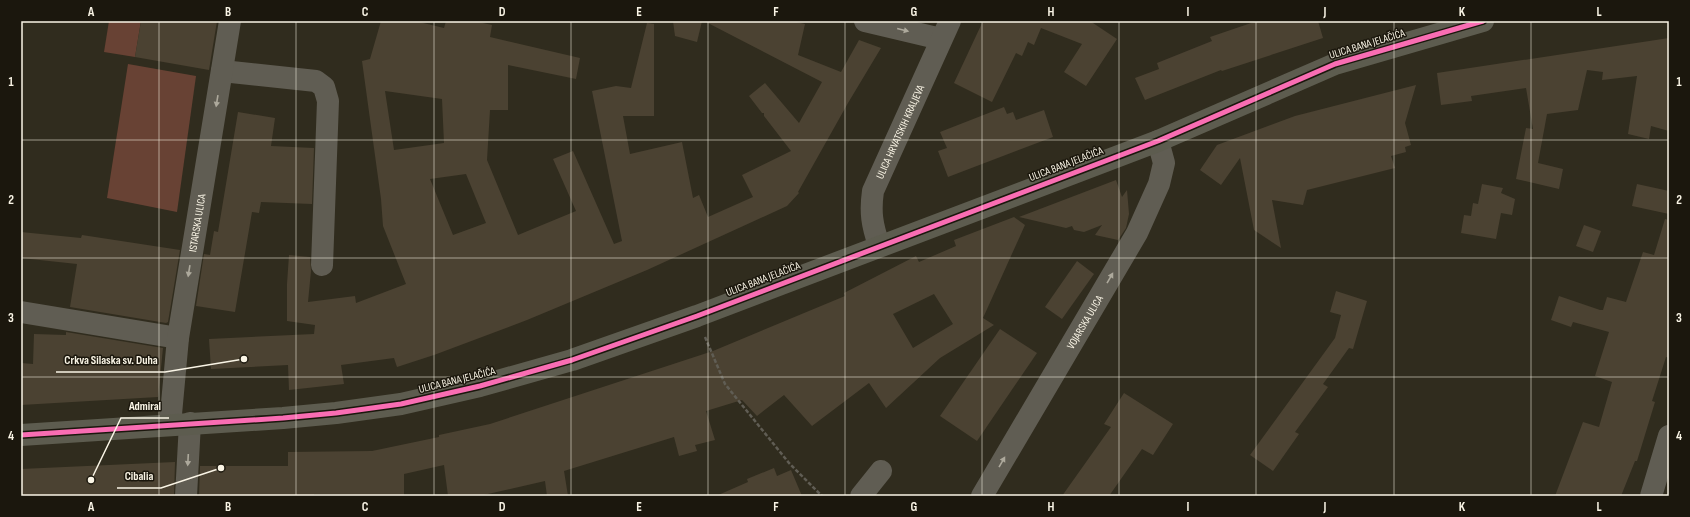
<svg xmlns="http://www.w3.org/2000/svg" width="1690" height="517" font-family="'Sofia Sans Condensed',sans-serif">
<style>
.green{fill:#684234}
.building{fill:#4b4232;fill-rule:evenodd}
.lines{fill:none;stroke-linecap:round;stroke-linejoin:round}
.path{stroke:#605d54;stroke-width:2.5;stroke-dasharray:4 2;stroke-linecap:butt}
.minor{stroke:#605d53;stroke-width:22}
.major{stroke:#5d5c4f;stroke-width:22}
.cycleway-casing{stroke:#1b170d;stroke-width:8}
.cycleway{stroke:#f96db3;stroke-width:5}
.oneway{fill:#ada99c}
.grid{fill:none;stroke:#faf5e6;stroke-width:1;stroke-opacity:0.55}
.labels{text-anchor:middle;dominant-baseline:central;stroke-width:3;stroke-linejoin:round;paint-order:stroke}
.street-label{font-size:11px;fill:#faf5e6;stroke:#1b170d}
.leader{fill:none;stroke:#faf5e6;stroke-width:1.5}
.callout-dot{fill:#faf5e6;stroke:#1b170d;stroke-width:1.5}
.callout-label{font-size:12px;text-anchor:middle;font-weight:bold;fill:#faf5e6;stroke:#1b170d;stroke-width:3;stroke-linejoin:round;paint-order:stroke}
.neatline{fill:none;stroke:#faf5e6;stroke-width:1.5}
.grid-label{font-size:13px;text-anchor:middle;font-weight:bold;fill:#faf5e6}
</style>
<rect width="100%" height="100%" fill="#302c1e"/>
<!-- green -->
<g class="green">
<path d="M109,21H141L135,57L104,52Z"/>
<path d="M128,64L196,76L177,212L107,198Z"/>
</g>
<!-- building -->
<g class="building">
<path d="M141,21H217L209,70L135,57Z"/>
<path d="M381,21H415L444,28L446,21H474L492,25L490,37L580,58L576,79L508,65V110H490L487,160L518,235L576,211L553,159L573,151L614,244L622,241L592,91L616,86L631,88L647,23L654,24V116H623L630,154L682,142L693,198L699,195L708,217L753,197L742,175L791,151L764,116V113H762L749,96L765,83L799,123L822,82L704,21H792L805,24L798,55L841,72L859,40L881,48L848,103L798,192L799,193L787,206L647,270L527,320L434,355L397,367L394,358L341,365L344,384L289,390L288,365L211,369L209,339L314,334L315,325L287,321V284L289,255L310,257L311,271L308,302L355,296L356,303L406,284L383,226L381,199L362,61L370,59ZM385,91L442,99L444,143L394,150ZM466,174L486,223L453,235L430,179Z"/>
<path d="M673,21H702L697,42L675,36Z"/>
<path d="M983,21H1090L1117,39L1086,86L1064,72L1082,44L1041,28L1034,45L1028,42L1022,56L1016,53L992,102L954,83Z"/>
<path d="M1257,21H1318L1323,38L1222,71L1221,70L1145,100L1135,78L1159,69L1157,63L1212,41L1210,37Z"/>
<path d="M1669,38V131L1651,126L1649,139L1628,134L1637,76L1602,80L1603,72L1587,70L1578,110L1547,114L1538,163L1563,169L1559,189L1516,179L1526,128L1533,129L1526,88L1471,96L1472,101L1441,105L1437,73Z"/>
<path d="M1416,85L1405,123L1411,145L1405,147L1406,152L1391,156L1395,168L1307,190L1303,205L1272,200L1281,248L1254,230L1240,158L1221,185L1200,170L1217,145L1295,116Z"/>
<path d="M1004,107L1007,114L1013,112L1016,120L1044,110L1053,137L948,177L938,151L947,148L940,132Z"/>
<path d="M238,112L275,118L271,146L314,148L312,204L261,202L259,213L252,212L235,312L196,306L204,254L210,255L214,231L218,232Z"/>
<path d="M1116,180L1122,197L1127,190L1129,214L1126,228L1118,240L1095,235L1102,225L1084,232L1074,230L1072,226L1066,228L1019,217Z"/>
<path d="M1482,184L1503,188L1501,193L1515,199L1512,215L1501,213L1496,239L1461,233L1464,215L1471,216L1473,203L1478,204Z"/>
<path d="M1637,184L1669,191V214L1632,206Z"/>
<path d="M1014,217L1025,225L983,318L994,325L940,358L886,408L869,383L812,426L784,395L757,416L742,400L706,411L715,440L695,445L697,451L679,456L674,437L564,471L568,496H547L545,481L479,496H448L444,465L404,474V496L314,494V496H199L200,466H288V452L372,451L439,437V435L490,424L713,351L845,296L844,293L916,256L919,262L956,246L954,240ZM934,294L953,324L913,348L893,314Z"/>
<path d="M1665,219L1669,220V358L1666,357L1652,401L1655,402L1637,461H1635L1621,496H1555L1583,422L1599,427L1612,382L1595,376L1609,332L1573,322L1571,327L1551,320L1559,296L1600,310H1603L1607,297L1626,302L1643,252L1654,255Z"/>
<path d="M1584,225L1601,231L1593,252L1576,246Z"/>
<path d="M21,232L81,238L82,235L180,250L168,322L166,323L70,307L77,264L21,258Z"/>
<path d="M1077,261L1094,274L1062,319L1045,307Z"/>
<path d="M1336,291L1367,301L1353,349L1349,348L1323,384L1328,387L1295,432L1299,434L1273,471L1250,455L1335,338L1341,315L1330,312Z"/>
<path d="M1000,329L1037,353L977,441L940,416Z"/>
<path d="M66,332L163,348L158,397L21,405V363L33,364L34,334L66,335Z"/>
<path d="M1124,393L1173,424L1153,455L1142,449L1109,496H1062L1111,427L1104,424Z"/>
<path d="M175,462L174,496H21V469Z"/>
<path d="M774,468L777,476L791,470L802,496H716L748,482L747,479Z"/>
</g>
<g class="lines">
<!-- path -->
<path class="path" d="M705,337L725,384L789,463L822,496"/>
<!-- minor -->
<g class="minor">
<path d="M865,21L941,39"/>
<path d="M222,71L316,81L324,87L328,101L322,265"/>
<path id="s1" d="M879,245C872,225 870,212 873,191L950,21"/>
<path d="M21,312L178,338"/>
<path id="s2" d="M170,425L178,338L230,21"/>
<path d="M186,496L190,423"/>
<path d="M861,496L881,471"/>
<path id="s3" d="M982,496L1137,233L1159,184L1164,163L1158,141"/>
<path d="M1651,496L1669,436"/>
</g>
<!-- major -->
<path class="major" d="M21,435L283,418L336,413L401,404L480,386L572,360L697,316L1158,141L1335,64L1483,21"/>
<!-- cycleway casing -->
<g class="cycleway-casing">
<path id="cycleway" d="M21,435L283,418L336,413L401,404L480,386L572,360L697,316L1158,141L1335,64L1483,21"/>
</g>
<!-- cycleway -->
<use href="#cycleway" class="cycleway"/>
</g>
<!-- one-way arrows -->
<defs><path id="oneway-solid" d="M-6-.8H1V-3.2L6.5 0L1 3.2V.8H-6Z"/></defs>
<g class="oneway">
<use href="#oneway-solid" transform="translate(903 30) rotate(14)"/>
<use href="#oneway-solid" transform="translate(217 101) rotate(99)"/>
<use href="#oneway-solid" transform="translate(189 271) rotate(99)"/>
<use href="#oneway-solid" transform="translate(1110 278) rotate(-60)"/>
<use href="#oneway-solid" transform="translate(188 460) rotate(93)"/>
<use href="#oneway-solid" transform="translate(1002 462) rotate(-60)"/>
</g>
<!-- grid -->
<path class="grid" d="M159,21V496M296,21V496M434,21V496M571,21V496M708,21V496M845,21V496M982,21V496M1119,21V496M1256,21V496M1394,21V496M1531,21V496M21,140H1669M21,258H1669M21,377H1669"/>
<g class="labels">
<!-- street labels -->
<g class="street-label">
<text transform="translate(1367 44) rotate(-17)">ULICA BANA JELAČIĆA</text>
<text stroke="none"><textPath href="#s1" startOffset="120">ULICA HRVATSKIH KRALJEVA</textPath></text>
<text transform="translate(1066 164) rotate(-21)">ULICA BANA JELAČIĆA</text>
<text stroke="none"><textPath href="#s2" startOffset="204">ISTARSKA ULICA</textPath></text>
<text transform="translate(763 279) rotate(-21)">ULICA BANA JELAČIĆA</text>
<text stroke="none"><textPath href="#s3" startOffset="202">VOJARSKA ULICA</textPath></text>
<text transform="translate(457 380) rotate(-14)">ULICA BANA JELAČIĆA</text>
</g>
</g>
<!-- callouts -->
<path class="leader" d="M244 359L165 372H56M91 480L121 418H169M221 468L161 488H117"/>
<g class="callout-dot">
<circle cx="244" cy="359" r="4"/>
<circle cx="91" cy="480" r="4"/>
<circle cx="221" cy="468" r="4"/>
</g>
<g class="callout-label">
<text x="111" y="364">Crkva Silaska sv. Duha</text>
<text x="145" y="410">Admiral</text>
<text x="139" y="480">Cibalia</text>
</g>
<!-- border -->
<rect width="1690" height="517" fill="none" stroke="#1b170d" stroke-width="44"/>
<rect x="22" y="22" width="1646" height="473" class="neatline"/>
<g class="grid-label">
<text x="91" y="16">A</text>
<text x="228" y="16">B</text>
<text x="365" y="16">C</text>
<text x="502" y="16">D</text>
<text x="639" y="16">E</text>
<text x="776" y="16">F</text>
<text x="914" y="16">G</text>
<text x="1051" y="16">H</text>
<text x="1188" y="16">I</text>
<text x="1325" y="16">J</text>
<text x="1462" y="16">K</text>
<text x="1599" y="16">L</text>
<text x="11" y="86">1</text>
<text x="1679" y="86">1</text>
<text x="11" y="204">2</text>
<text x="1679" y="204">2</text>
<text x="11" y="322">3</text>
<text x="1679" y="322">3</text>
<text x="11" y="440">4</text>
<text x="1679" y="440">4</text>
<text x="91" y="511">A</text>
<text x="228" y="511">B</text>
<text x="365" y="511">C</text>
<text x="502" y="511">D</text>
<text x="639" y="511">E</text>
<text x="776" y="511">F</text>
<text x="914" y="511">G</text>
<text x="1051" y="511">H</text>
<text x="1188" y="511">I</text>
<text x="1325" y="511">J</text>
<text x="1462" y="511">K</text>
<text x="1599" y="511">L</text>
</g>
</svg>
